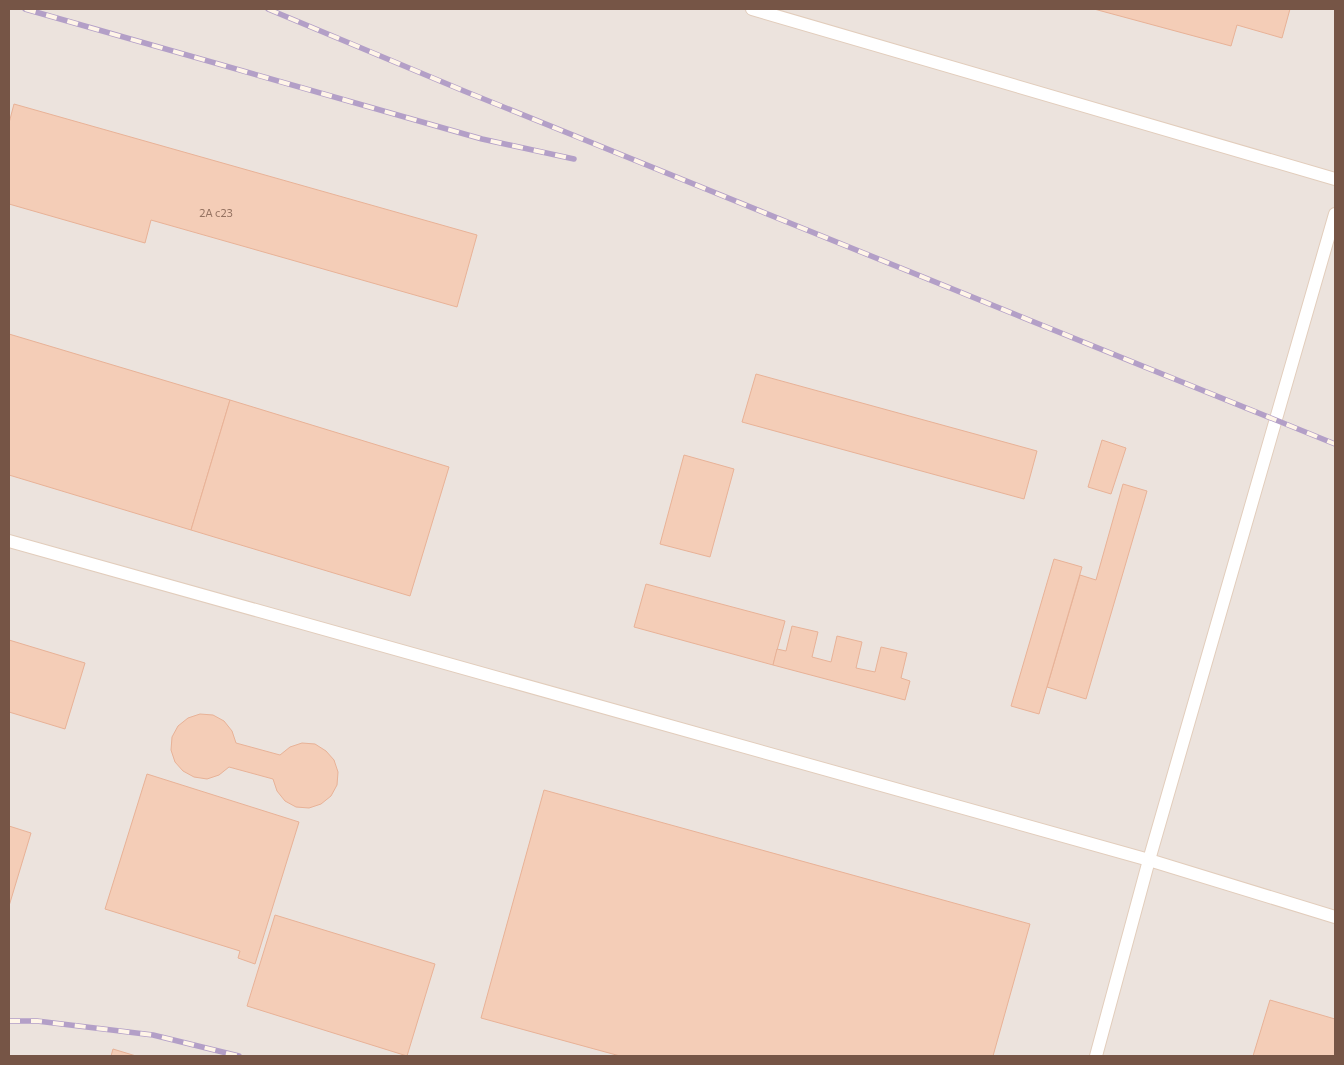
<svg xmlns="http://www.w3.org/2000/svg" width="1344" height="1065" font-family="Commissioner,sans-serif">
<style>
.industrial{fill:#ece3dd}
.building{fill:#f4cdb7;stroke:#e8b297}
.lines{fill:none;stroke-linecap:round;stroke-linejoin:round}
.service-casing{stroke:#e2cdbc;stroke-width:14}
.service{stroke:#fff;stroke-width:12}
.rail-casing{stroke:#b39fc7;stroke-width:5.5}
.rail{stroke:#fff5e8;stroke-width:4;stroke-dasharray:11;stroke-linecap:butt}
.labels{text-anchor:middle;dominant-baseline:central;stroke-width:4;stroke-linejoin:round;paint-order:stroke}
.number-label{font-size:11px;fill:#967362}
</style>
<rect width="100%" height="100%" fill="#fdf1e1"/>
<!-- industrial -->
<rect class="industrial" x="9" y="9" width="1326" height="1047"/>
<!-- building -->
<g class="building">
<path d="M1094,9H1290L1282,38L1237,25L1231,46Z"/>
<path d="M14,104L477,235L457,307L151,220L145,243L9,204V123Z"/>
<path d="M9,334L230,400L191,530L9,475Z"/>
<path d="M756,374L1037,451L1024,499L742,422Z"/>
<path d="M230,400L449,467L410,596L191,530Z"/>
<path d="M1102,440L1126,448L1111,494L1088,487Z"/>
<path d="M684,455L734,469L710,557L660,544Z"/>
<path d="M1123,484L1147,491L1086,699L1047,687L1080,575L1096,580Z"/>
<path d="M1054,559L1082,567L1039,714L1011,706Z"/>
<path d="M646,584L785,621L773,665L634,627Z"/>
<path d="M792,626L818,632L812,657L831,662L837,636L862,642L856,668L875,672L881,647L907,653L901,678L910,681L905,700L773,665L777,649L786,651Z"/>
<path d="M9,640L85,663L65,729L9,712Z"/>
<path d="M200,714L213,715L224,721L232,731L236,743L280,755L290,747L302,743L315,744L326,751L334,760L338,772L337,785L331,796L321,804L309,808L296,807L285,801L277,791L273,779L229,767L219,775L207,779L194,777L183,771L175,762L171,750L172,737L178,726L188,718Z"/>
<path d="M147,774L299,822L255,964L238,958L240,951L105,909Z"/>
<path d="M544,790L1030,924L993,1056H620L481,1018Z"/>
<path d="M9,826L31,833L9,906Z"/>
<path d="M275,915L435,964L407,1056L247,1006Z"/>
<path d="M1270,1000L1335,1019V1056H1253Z"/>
<path d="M113,1049L136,1056H111Z"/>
</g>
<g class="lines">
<!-- service casing -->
<g class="service-casing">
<g id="service">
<path d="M752,9L1335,179"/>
<path d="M9,541L1149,860L1335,917"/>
<path d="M1096,1056L1149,860L1335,214"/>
</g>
</g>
<!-- service -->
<use href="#service" class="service"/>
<!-- rail casing -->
<g class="rail-casing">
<g id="rail">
<path d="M25,9L482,139L574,159"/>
<path d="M268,9L464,91L1335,444"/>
<path d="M9,1021H37L153,1035L239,1056"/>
</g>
</g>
<!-- rail -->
<use href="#rail" class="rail"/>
</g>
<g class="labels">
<!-- number labels -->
<g class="number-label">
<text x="216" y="212">2А с23</text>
</g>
</g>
<!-- border -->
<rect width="1344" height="1065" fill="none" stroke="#765546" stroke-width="20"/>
</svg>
